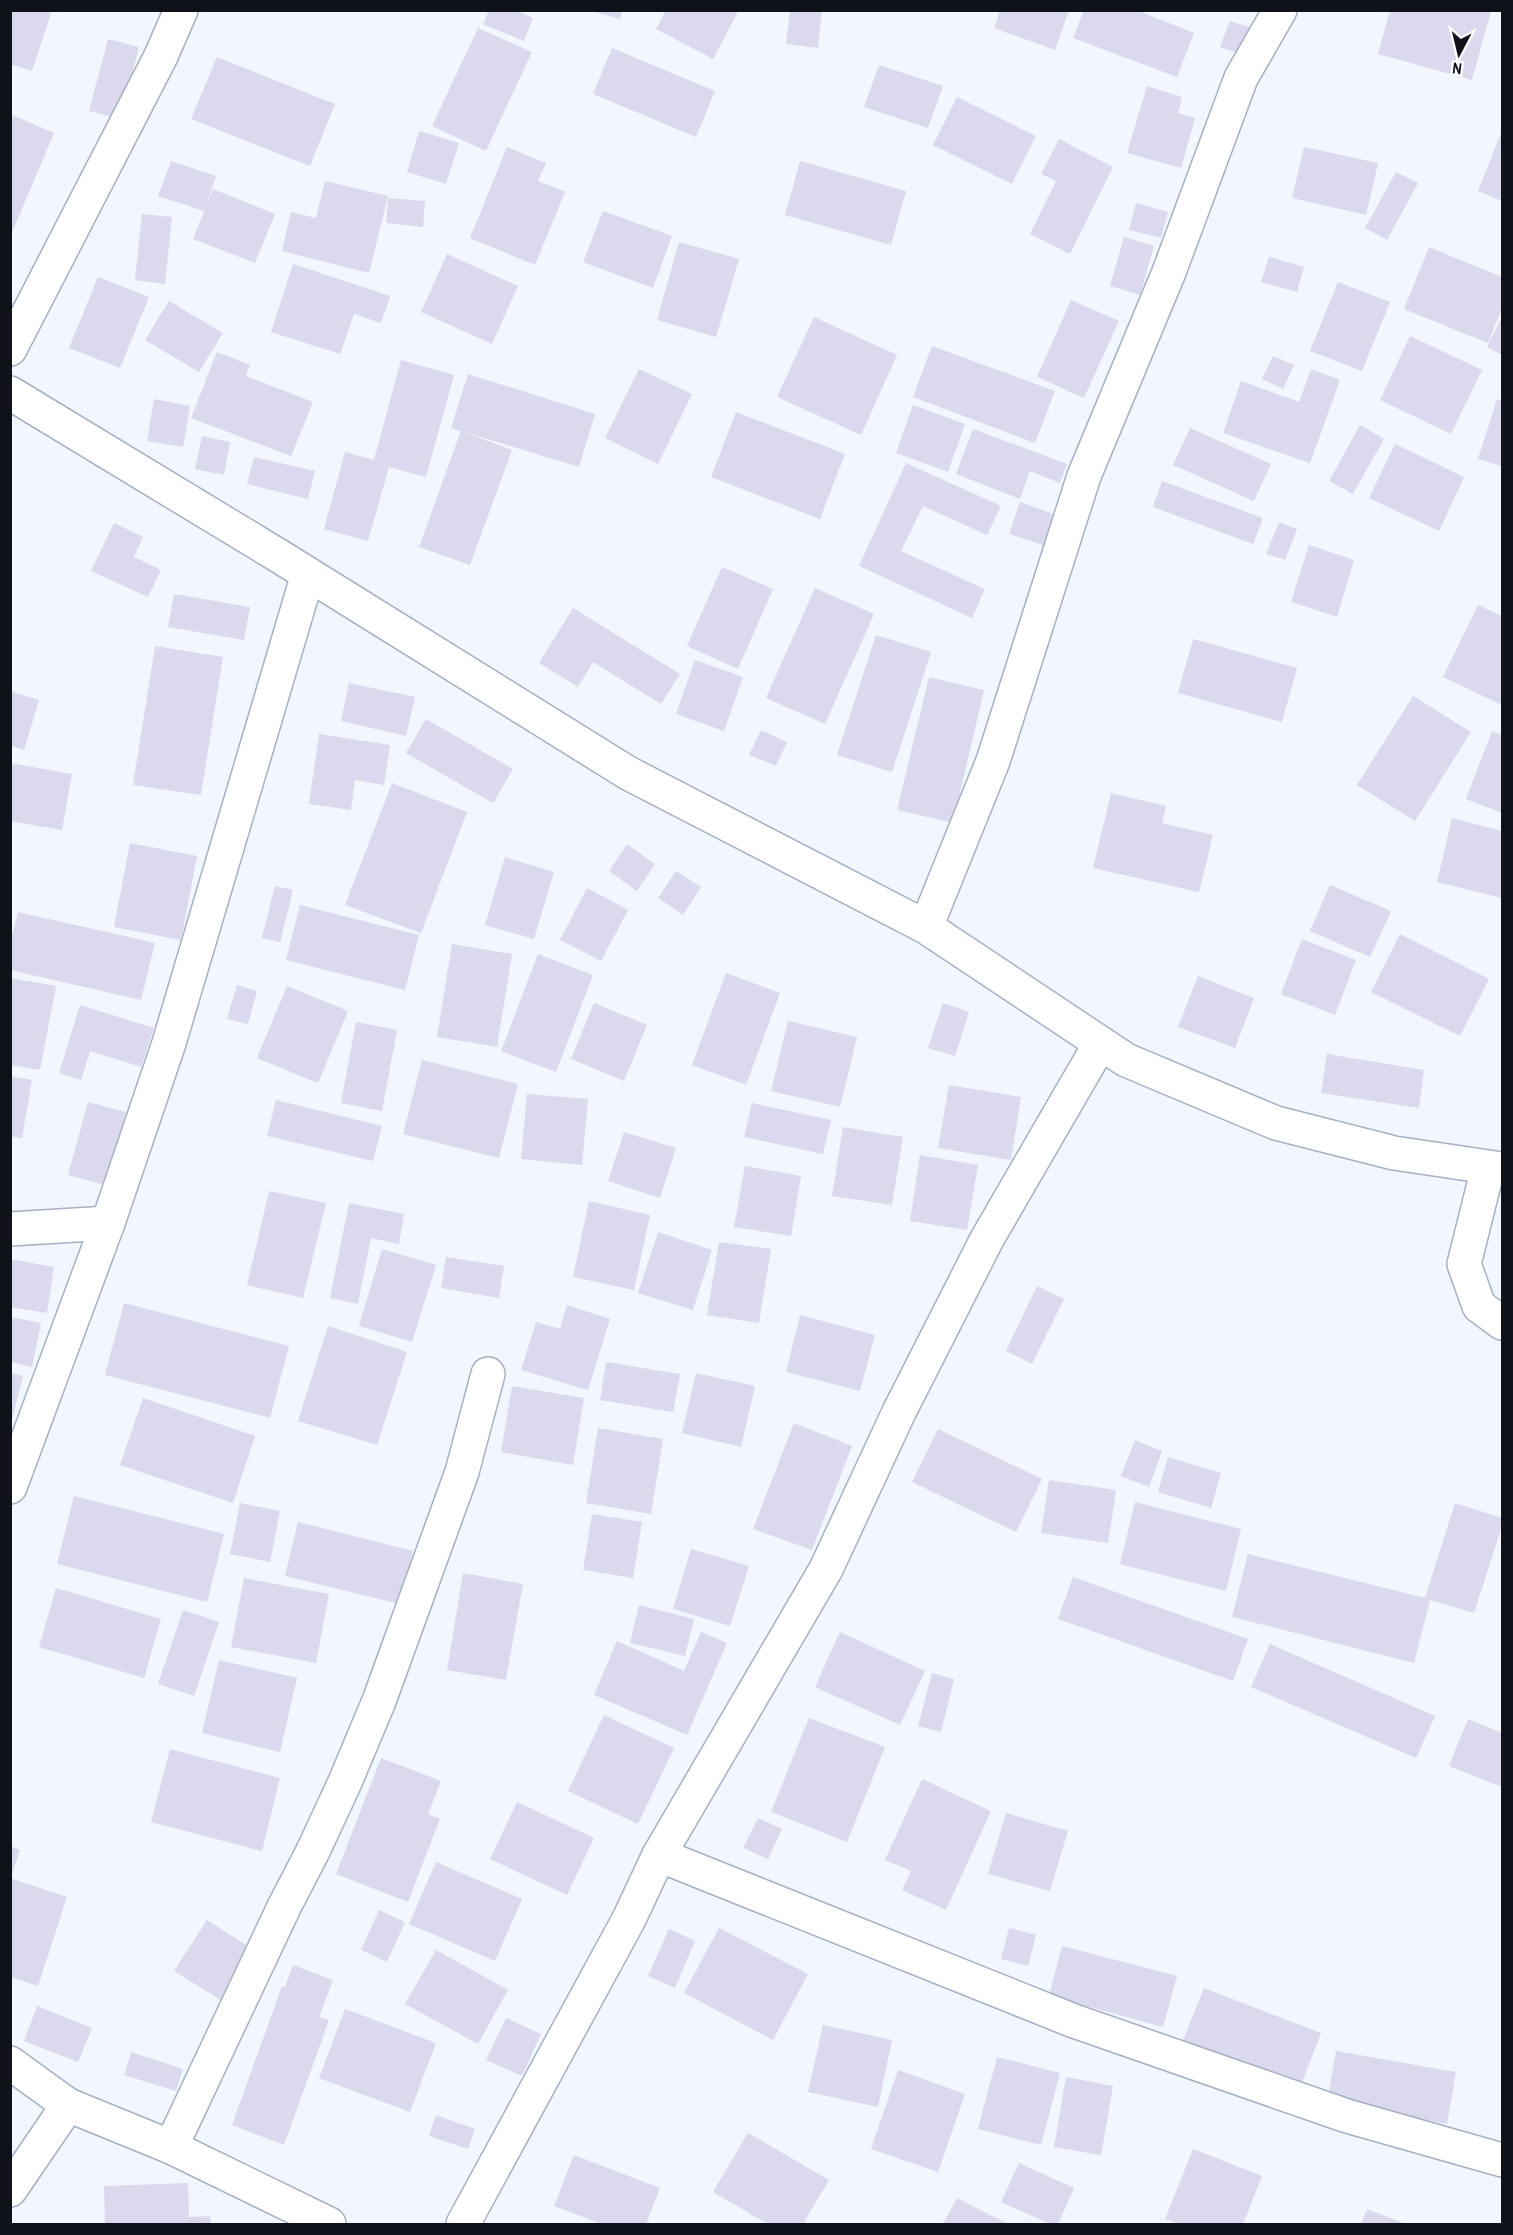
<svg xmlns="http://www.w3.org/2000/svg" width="1513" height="2235" font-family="'Archivo Narrow',sans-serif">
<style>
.building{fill:#dad9ee}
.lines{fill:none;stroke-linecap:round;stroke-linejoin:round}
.minor-casing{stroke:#a6b0c3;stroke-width:36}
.tertiary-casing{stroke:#a6b0c3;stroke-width:36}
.minor{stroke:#fff;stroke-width:33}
.tertiary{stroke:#fff;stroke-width:33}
</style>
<rect width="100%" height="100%" fill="#f2f6fe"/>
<!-- building -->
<g class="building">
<path d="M10,10H52L32,71L10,64Z"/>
<path d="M489,10H515L533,18L524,41L483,24Z"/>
<path d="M588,10H622L620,19Z"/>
<path d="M666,10H739L713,59L656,29Z"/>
<path d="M790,10H822L818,48L786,44Z"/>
<path d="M1000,10H1069L1055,50L994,28Z"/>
<path d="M1084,10H1136L1194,33L1177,77L1073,38Z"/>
<path d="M1390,10L1491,11L1472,80L1378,54Z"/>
<path d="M1230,21L1261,31L1252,58L1220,47Z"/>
<path d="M478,28L532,52L486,151L432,126Z"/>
<path d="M108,39L139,47L120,119L89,111Z"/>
<path d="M612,48L715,91L696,137L593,94Z"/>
<path d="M217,57L335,104L310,166L191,119Z"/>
<path d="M879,65L943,86L928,128L864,107Z"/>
<path d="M1147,86L1182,97L1178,113L1195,118L1181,168L1127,153Z"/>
<path d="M957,97L1036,136L1012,184L933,145Z"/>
<path d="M10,114L54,133L11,235H10Z"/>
<path d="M419,131L459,143L446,184L407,172Z"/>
<path d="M1501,133L1502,134V201L1478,191Z"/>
<path d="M1059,139L1113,167L1070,254L1030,234L1056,181L1041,174Z"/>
<path d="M507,147L546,163L538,181L565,192L535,265L470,238Z"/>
<path d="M1304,147L1378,163L1366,215L1292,198Z"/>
<path d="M171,161L216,176L206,206L213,189L275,214L255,263L193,239L204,211L158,196Z"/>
<path d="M800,161L906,191L891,245L785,215Z"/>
<path d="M1396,172L1418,183L1387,240L1365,228Z"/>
<path d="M325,181L388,196L369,273L282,251L291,212L316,218Z"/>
<path d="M388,198L425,201L423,227L386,223Z"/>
<path d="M1136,203L1168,212L1161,238L1129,230Z"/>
<path d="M603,211L672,236L653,288L583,262Z"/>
<path d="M142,214L172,217L165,284L135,280Z"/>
<path d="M1124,237L1154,246L1140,295L1110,286Z"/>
<path d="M679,242L739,259L716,337L657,320Z"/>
<path d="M1429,247L1502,277V308L1488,343L1404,309Z"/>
<path d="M447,254L518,286L492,344L421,312Z"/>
<path d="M1269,257L1304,267L1297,292L1261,282Z"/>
<path d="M293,264L390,296L381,323L354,314L340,354L271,332Z"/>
<path d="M98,277L149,297L120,368L69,348Z"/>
<path d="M1338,282L1390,302L1362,371L1310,351Z"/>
<path d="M1071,300L1119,321L1084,398L1037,377Z"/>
<path d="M169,301L223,333L199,372L145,340Z"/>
<path d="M814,317L897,355L861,435L777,397Z"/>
<path d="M1502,317V355L1487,347Z"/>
<path d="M1410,336L1482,370L1451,434L1380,400Z"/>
<path d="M932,346L1055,391L1035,443L913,397Z"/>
<path d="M217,352L250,365L246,376L313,402L291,456L191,418Z"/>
<path d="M1273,356L1294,365L1283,389L1262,379Z"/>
<path d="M401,360L454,375L426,477L389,467L368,541L324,529L345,452L374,460Z"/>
<path d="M639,369L692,394L658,464L605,438Z"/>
<path d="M1311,369L1340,380L1310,463L1223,433L1241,381L1299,402Z"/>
<path d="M468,374L595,414L579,467L451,428Z"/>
<path d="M154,399L190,406L183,447L147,441Z"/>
<path d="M1497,399L1502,401V466L1478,459Z"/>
<path d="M913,405L965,424L948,472L896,453Z"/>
<path d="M736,412L845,454L820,519L711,477Z"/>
<path d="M1360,425L1384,439L1353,494L1329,481Z"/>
<path d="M1190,428L1271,464L1254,501L1173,465Z"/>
<path d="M973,429L1067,464L1060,483L1030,471L1020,499L956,474Z"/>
<path d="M461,431L512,450L470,565L419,547Z"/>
<path d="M202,436L230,442L224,475L195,469Z"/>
<path d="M1395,444L1464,477L1439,531L1369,498Z"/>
<path d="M254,457L315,471L308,499L247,484Z"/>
<path d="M906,463L1001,506L987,535L923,506L901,551L985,589L972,618L859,566Z"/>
<path d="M1162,481L1263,518L1253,544L1153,507Z"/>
<path d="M1020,502L1056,515L1046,546L1009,534Z"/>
<path d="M1279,522L1297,529L1285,560L1266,554Z"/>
<path d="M114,523L143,537L134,557L161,570L148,597L91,571Z"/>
<path d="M1309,545L1354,560L1337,617L1291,602Z"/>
<path d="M722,567L773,589L738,669L687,646Z"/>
<path d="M815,588L874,614L825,724L766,698Z"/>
<path d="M174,594L250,607L244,640L168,627Z"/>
<path d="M1478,605L1502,616V705L1443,677Z"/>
<path d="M573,608L680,674L661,704L593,662L578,687L539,663Z"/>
<path d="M876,635L931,652L892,772L837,755Z"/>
<path d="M1193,639L1297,668L1282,722L1178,693Z"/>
<path d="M155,646L223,657L201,795L133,785Z"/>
<path d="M695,660L743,677L724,731L676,714Z"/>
<path d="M929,677L984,690L953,823L897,810Z"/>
<path d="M349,683L415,697L406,736L341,721Z"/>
<path d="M10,691L39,700L24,750L10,746Z"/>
<path d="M1413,696L1471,732L1415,821L1357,785Z"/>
<path d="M426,719L513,769L493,803L406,753Z"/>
<path d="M761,730L787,742L776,766L749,755Z"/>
<path d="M1492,731L1502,735V813L1466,799Z"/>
<path d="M319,734L390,745L384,785L355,780L351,810L309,804Z"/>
<path d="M10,763L72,774L62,830L10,821Z"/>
<path d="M392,783L467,812L421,933L345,905Z"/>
<path d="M1111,793L1166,806L1162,823L1213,835L1199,892L1093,868Z"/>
<path d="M1452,818L1502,831V898L1437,882Z"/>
<path d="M130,843L197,856L181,940L114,927Z"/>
<path d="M627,844L655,864L637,891L609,871Z"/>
<path d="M505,857L554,872L534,939L485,925Z"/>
<path d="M676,871L701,887L683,915L658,898Z"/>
<path d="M1330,885L1391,911L1370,957L1310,931Z"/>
<path d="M275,886L293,890L280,942L262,938Z"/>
<path d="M587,888L628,910L601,961L560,940Z"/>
<path d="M300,905L419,935L405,990L286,960Z"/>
<path d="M18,912L155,943L141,1000L10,970V943Z"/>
<path d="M1400,934L1489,979L1460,1036L1371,992Z"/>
<path d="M1302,939L1356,960L1335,1015L1281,994Z"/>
<path d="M452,944L512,954L497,1047L437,1037Z"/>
<path d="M538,954L593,975L556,1072L501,1051Z"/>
<path d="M726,973L780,993L746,1085L692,1065Z"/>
<path d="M1198,976L1254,998L1235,1048L1178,1027Z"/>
<path d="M10,978L56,986L40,1070L10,1065Z"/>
<path d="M237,985L257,991L248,1024L227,1019Z"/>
<path d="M287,986L348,1011L318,1083L257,1058Z"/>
<path d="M594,1003L647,1025L624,1081L571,1059Z"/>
<path d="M943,1003L969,1012L955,1056L928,1048Z"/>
<path d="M80,1005L154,1028L141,1067L90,1051L81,1080L59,1073Z"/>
<path d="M788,1021L857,1037L840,1107L771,1091Z"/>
<path d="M356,1022L397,1030L382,1111L341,1103Z"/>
<path d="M1327,1054L1424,1070L1419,1108L1321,1093Z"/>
<path d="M422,1060L518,1084L499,1158L403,1134Z"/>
<path d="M10,1076L32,1080L22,1138L10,1136Z"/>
<path d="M949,1085L1021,1097L1011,1160L938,1148Z"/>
<path d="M527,1094L588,1099L582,1165L521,1159Z"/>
<path d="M276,1100L382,1126L373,1161L267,1136Z"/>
<path d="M88,1102L126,1112L106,1185L68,1175Z"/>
<path d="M752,1103L831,1120L823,1154L744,1137Z"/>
<path d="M843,1127L903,1137L892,1205L832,1196Z"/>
<path d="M624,1132L676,1148L660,1198L608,1181Z"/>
<path d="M920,1155L978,1165L967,1230L910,1221Z"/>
<path d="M745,1166L801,1176L791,1236L734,1227Z"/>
<path d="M269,1191L326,1203L303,1298L247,1285Z"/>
<path d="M589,1201L650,1215L634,1290L573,1277Z"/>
<path d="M349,1203L404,1214L399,1244L371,1238L358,1304L330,1298Z"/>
<path d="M658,1232L712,1250L693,1310L638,1293Z"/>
<path d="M719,1242L771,1249L759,1323L707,1315Z"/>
<path d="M382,1249L436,1265L412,1342L359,1326Z"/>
<path d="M446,1257L504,1266L499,1298L441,1288Z"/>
<path d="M10,1259L54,1267L47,1313L10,1307Z"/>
<path d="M1037,1286L1064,1299L1032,1364L1006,1351Z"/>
<path d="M124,1303L289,1346L270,1418L105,1375Z"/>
<path d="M567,1305L610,1319L588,1390L521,1370L536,1322L560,1329Z"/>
<path d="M800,1315L875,1335L860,1391L786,1372Z"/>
<path d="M10,1317L41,1323L32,1367L10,1362Z"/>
<path d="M328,1326L407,1352L377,1445L298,1421Z"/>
<path d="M606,1362L680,1374L673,1412L600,1400Z"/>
<path d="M10,1373L23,1376L11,1423L10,1422Z"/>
<path d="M696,1373L755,1386L741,1447L682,1433Z"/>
<path d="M512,1386L584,1398L573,1465L501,1452Z"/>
<path d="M143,1398L255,1436L233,1503L120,1465Z"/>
<path d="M794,1423L852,1446L812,1550L753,1529Z"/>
<path d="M598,1428L663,1439L651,1514L586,1503Z"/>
<path d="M938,1429L1042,1479L1016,1532L912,1482Z"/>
<path d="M1135,1440L1162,1451L1149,1487L1121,1476Z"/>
<path d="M1168,1457L1221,1473L1211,1508L1158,1492Z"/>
<path d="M1049,1480L1116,1490L1108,1543L1041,1533Z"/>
<path d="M74,1496L224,1534L207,1602L57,1564Z"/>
<path d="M1135,1502L1241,1529L1226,1591L1120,1564Z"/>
<path d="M240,1503L280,1511L270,1562L230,1554Z"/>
<path d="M1455,1503L1502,1518V1526L1474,1613L1430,1600L1414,1663L1232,1617L1248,1554L1425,1598Z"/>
<path d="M592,1514L642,1522L633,1578L583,1570Z"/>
<path d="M298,1522L413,1551L400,1604L285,1576Z"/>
<path d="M691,1549L749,1566L730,1626L673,1609Z"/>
<path d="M463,1573L523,1584L506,1680L447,1670Z"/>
<path d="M1073,1577L1248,1639L1233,1681L1058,1619Z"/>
<path d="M244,1578L329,1594L316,1663L231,1647Z"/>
<path d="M56,1588L161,1619L144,1678L39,1647Z"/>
<path d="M639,1605L694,1619L685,1656L630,1643Z"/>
<path d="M183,1610L219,1622L194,1696L158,1684Z"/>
<path d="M701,1632L727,1643L687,1735L594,1695L617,1641L684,1671Z"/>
<path d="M840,1632L925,1671L900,1725L815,1687Z"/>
<path d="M1270,1644L1435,1716L1416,1758L1251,1687Z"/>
<path d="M219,1660L297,1678L280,1752L202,1733Z"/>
<path d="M932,1673L954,1679L941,1732L918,1726Z"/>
<path d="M604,1715L674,1748L638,1824L568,1791Z"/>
<path d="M809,1718L885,1747L847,1842L771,1812Z"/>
<path d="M1468,1719L1502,1733V1787L1449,1766Z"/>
<path d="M170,1749L280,1778L262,1851L151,1822Z"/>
<path d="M381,1758L441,1781L428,1814L440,1819L408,1902L336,1874Z"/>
<path d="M922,1779L991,1811L946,1910L902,1890L911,1871L885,1860Z"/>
<path d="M517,1802L594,1838L567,1895L490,1859Z"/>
<path d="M1006,1813L1068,1831L1050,1891L988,1874Z"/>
<path d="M758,1818L782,1829L768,1859L743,1848Z"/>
<path d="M10,1846L20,1850L11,1877H10Z"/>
<path d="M436,1862L522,1899L495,1961L409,1924Z"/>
<path d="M10,1878L67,1897L38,1986L10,1977Z"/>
<path d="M379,1910L405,1922L387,1962L361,1950Z"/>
<path d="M207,1920L260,1954L227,2004L174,1971Z"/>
<path d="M719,1928L808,1974L773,2040L684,1993Z"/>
<path d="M1009,1928L1036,1935L1028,1966L1001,1959Z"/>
<path d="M669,1929L695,1941L675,1988L648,1976Z"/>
<path d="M1062,1946L1177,1976L1163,2027L1049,1996Z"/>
<path d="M436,1950L508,1990L478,2044L405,2004Z"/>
<path d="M293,1965L333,1980L319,2017L329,2020L284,2145L232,2125L282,1986L285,1987Z"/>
<path d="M1204,1988L1321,2033L1301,2085L1183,2040Z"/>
<path d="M37,2006L92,2028L78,2062L24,2041Z"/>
<path d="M345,2009L436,2043L410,2112L319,2078Z"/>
<path d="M506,2018L541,2034L522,2076L486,2060Z"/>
<path d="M823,2025L892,2040L878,2107L808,2092Z"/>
<path d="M1336,2051L1456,2072L1447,2124L1327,2103Z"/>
<path d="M131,2052L183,2069L176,2091L124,2075Z"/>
<path d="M997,2057L1060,2073L1041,2145L978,2129Z"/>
<path d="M898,2070L965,2094L938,2172L871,2149Z"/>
<path d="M1066,2077L1113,2086L1101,2155L1054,2147Z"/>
<path d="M436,2115L475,2129L468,2149L429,2136Z"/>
<path d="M748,2133L829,2180L803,2224H768L713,2192Z"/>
<path d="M1193,2149L1262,2176L1243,2224H1180L1165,2219Z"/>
<path d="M574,2155L660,2188L646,2224H602L554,2206Z"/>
<path d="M1019,2163L1074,2188L1058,2224H1050L1001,2202Z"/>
<path d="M188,2183L189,2217L210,2216L211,2224H105L104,2186Z"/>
<path d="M957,2198L1008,2224H943Z"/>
<path d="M1367,2209L1406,2224H1361Z"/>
</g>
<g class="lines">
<!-- minor casing -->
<g class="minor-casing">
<g id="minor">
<path d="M10,349L161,56L181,10"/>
<path d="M926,927L993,761L1084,476L1169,272L1241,78L1280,10"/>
<path d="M1488,1168L1464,1264L1479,1306L1502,1323"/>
<path d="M10,1229L108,1223"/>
<path d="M10,1487L108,1223L169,1043L308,574"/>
<path d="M659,1855L1074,2021L1347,2116L1502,2160"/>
<path d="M10,2063L68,2105L171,2147L329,2224"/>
<path d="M171,2147L284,1907L313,1851L345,1782L379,1701L462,1472L488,1374"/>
<path d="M10,2190L68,2105"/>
<path d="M463,2224L629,1919L659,1855L826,1569L899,1412L987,1239L1100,1044"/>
</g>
</g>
<!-- tertiary casing -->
<g class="tertiary-casing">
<path id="tertiary" d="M10,393L279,556L628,773L926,927L1126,1060L1276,1123L1394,1153L1502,1169"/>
</g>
<!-- minor -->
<use href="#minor" class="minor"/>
<!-- tertiary -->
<use href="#tertiary" class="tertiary"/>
</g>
<!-- border -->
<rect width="1513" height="2235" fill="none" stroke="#0f1219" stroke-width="24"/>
<!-- north arrow -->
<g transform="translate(1459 54) rotate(187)" stroke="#ffffff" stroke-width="4.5" paint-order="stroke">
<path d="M0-4.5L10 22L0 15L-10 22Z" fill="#0f1219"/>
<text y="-9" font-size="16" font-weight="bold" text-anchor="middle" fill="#0f1219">N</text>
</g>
</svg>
